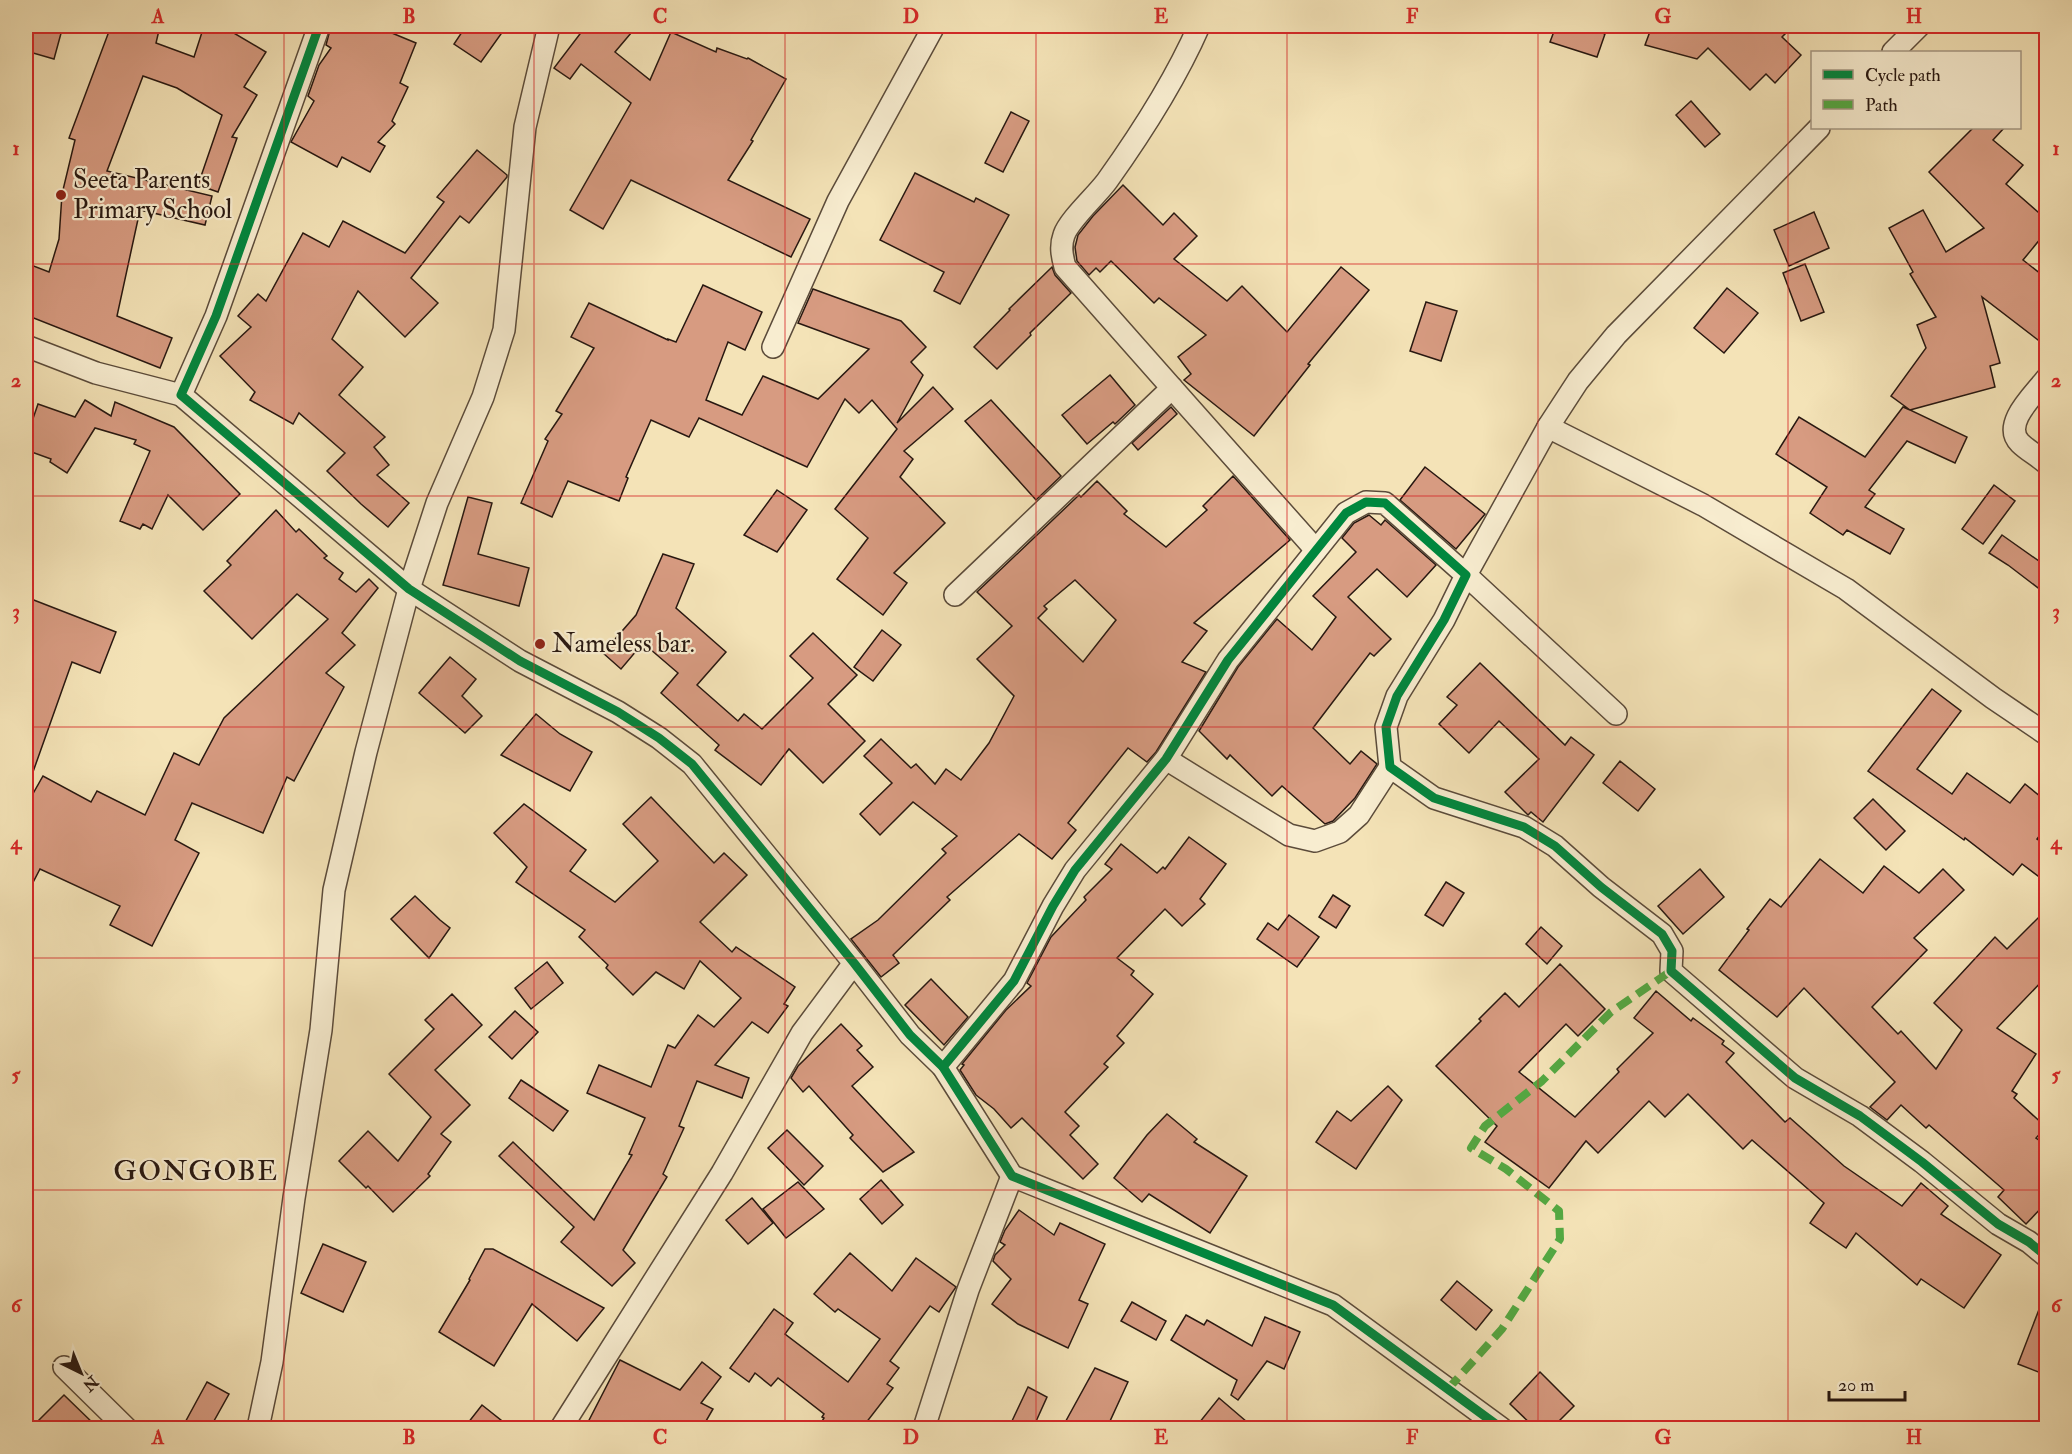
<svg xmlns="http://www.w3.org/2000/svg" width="2072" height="1454" font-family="'IM FELL Double Pica',serif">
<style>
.building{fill:#d79b81;stroke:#281811;stroke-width:1.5;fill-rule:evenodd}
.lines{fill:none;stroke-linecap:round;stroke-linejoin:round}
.street-casing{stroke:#5b4b3a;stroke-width:24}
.street{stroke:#f8edd0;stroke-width:21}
.quiet{stroke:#53a942;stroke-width:8;stroke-dasharray:15 8;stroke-linecap:butt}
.cycleway-casing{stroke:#f8edd0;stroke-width:13}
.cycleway{stroke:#00873e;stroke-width:9}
.grid{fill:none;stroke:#d62828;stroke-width:1.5;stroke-opacity:0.55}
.poi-dot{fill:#8f2418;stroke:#f8edd0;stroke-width:2}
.labels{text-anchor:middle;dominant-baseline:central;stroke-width:4.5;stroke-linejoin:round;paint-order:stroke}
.poi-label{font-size:26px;fill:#281811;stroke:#f8edd0;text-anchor:start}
.quarter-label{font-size:28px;letter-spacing:1.5px;fill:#281811;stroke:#f8edd0}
.neatline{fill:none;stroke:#d62828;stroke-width:2}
.grid-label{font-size:20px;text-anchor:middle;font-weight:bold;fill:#d62828}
</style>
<rect width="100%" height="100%" fill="#f4e3b7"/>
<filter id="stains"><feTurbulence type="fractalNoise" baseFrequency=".00333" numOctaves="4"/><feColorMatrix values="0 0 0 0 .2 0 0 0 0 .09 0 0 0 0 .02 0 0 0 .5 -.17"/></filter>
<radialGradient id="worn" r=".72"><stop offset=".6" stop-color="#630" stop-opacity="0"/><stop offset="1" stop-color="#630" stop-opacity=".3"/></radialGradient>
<!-- building -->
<g class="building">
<path d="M26,26H63L54,59L26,51Z"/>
<path d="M111,26H160L156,43L194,57L204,26H222L266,52L244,87L257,95L232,137L237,138L218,192L198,185L222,115L177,88L143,76L107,171L212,196L205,225L140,210L117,316L172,338L160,368L26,315V263L49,272L59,239L62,194L75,140L69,138Z"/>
<path d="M331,26H375L416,43L400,83L408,87L392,121L395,124L378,142L385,146L370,172L342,157L337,167L291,142L314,101L308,96L319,65L331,48L326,45Z"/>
<path d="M466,26H489L501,34L481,62L454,44Z"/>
<path d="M586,26H637L615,52L650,80L671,32L716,52L717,48L747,59L748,58L786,79L751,140L753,141L728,180L810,219L791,257L631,180L603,229L570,210L631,103L581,64L570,79L554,68Z"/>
<path d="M1556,26H1599L1597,31L1605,34L1597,57L1550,42Z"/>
<path d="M1652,26H1793L1782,37L1801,55L1775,83L1766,74L1750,90L1708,48L1697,59L1645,45Z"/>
<path d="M1691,101L1720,134L1705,147L1676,115Z"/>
<path d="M1011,112L1029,121L1003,172L985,163Z"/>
<path d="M1973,128H2004L1993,140L2023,165L2006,184L2046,219V232L2023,260L2046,278V329L2038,340L1982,297L2000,363L1990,366L1995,387L1910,410L1967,437L1955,463L1907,441L1869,490L1875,494L1865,507L1904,529L1890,554L1847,530L1843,535L1810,513L1827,487L1776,454L1799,417L1865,457L1903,407L1910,410L1891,396L1926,348L1917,325L1936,317L1910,274L1913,272L1889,228L1923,210L1946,252L1984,228L1929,172Z"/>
<path d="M477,150L507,175V177L469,223L460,216L411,278L438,303L405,337L358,291L332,339L363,367L339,395L385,437L374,447L389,465L377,475L409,503L388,527L361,504L327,471L345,453L299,413L293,424L250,400L255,392L220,356L251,327L238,316L258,294L266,301L303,233L329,247L343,221L405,253L444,202L437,197Z"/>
<path d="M915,173L974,202L976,198L1009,215L960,304L934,291L944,272L880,240Z"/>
<path d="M1123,185L1163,225L1174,213L1197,236L1174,259L1227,301L1242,286L1287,332L1341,267L1369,290L1308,364L1310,365L1254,436L1184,380L1191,374L1178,357L1206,335L1159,298L1154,303L1111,261L1100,272L1096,268L1089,275L1077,261L1075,247L1078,235L1093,216Z"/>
<path d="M1814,212L1829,248L1789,266L1774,230Z"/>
<path d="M1805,264L1824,312L1801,321L1783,273Z"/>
<path d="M1052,267L1055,275L1071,293L1030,333L1031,335L997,369L974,347L1010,310L1009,309Z"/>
<path d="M703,285L762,312L745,350L728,342L706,400L742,415L763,376L818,399L869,349L798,323L813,289L901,321L926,347L911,362L923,375L897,423L933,387L953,409L904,451L913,459L900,477L945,523L894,573L907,583L883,615L837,579L868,538L835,509L897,429L872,400L859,413L845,399L807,467L699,418L689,437L651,420L626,477L628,478L619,501L568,481L552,517L521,503L548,441L545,439L562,414L556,411L594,348L571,337L589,303L668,340V339L676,342Z"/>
<path d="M1727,288L1758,313L1724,353L1694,328Z"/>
<path d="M1426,302L1457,311L1441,361L1410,351Z"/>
<path d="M1110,375L1135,405L1115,424L1113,422L1087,444L1062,415Z"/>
<path d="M85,400L111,416L115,402L174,427L240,494L203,530L168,495L152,529L143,524L140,529L120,521L150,451L134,444L136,440L95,428L67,473L50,462L51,459L26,450V439L38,404L75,417Z"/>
<path d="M991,400L1061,476L1036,500L965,421Z"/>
<path d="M1171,407L1177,414L1138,450L1132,443Z"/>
<path d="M1425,467L1485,514L1456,549L1400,500Z"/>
<path d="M1233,476L1290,540L1194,623L1207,631L1182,662L1206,672L1156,752L1147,762L1128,748L1068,823L1076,830L1052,859L1019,834L947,897L950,900L893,955L899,963L881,977L851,939L878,920L946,853L942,849L957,836L913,802L880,835L860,814L892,783L864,756L881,739L911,768L916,764L935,784L946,769L961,780L989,743L1014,696L977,659L1012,626L977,592L1079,495L1081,497L1097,481L1127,511L1124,514L1166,547L1207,510L1203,506ZM1075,580L1116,620L1083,662L1038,618L1047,609L1044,606Z"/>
<path d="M1994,485L2015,501L1983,544L1962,529Z"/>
<path d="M777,490L807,510L777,552L744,535Z"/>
<path d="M468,497L492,503L478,554L529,568L519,606L443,585Z"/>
<path d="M276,510L296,532L299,529L327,556L324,558L343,573L339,579L356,592L369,579L378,588L342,633L355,645L326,673L344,687L294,781L287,777L263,833L192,803L175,840L199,853L152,946L110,925L120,906L40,869L26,896V806L43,776L91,802L97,791L145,815L174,753L199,765L224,718L328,619L297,594L252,639L204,591L231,565L227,561Z"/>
<path d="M1369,515L1381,525L1385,520L1436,565L1407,597L1377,569L1348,597L1391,639L1374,656L1370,653L1313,728L1350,764L1361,751L1377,764L1355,798L1333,821L1325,824L1282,786L1272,796L1230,755L1227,759L1199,731L1238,667L1277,619L1312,650L1336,617L1313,596L1356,552L1342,538L1354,523Z"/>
<path d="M2002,535L2046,566V594L2008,565L1989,553Z"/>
<path d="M663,554L694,564L676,608L726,652L697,685L738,721L744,714L762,729L813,678L790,656L813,633L857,675L828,704L865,741L823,783L789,749L761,785L715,750L719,745L661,693L678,673L643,643L621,669L603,653L636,615Z"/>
<path d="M26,597L116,632L100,673L72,662L28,786L26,785Z"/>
<path d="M882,630L901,645L873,681L854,667Z"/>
<path d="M450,657L476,679L462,696L482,716L465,733L419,693Z"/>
<path d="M1480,663L1565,745L1571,737L1594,755L1543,822L1531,812L1528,815L1505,792L1539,759L1499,721L1469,753L1439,724L1457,705L1447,697Z"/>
<path d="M1932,689L1961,711L1917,769L1952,794L1967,773L2010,803L2025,784L2046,801V827L2037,839L2046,845V882L2022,864L2013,875L1965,838L1964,840L1868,771Z"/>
<path d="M536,714L560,734L592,752L570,791L501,755Z"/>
<path d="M1620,761L1655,789L1638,811L1603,783Z"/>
<path d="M651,797L714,863L724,853L747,875L700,922L732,952L736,947L795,987L784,1004L788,1006L768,1033L752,1022L715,1065L749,1078L742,1098L697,1081L679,1126L684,1128L663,1174L667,1177L623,1250L635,1263L612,1286L561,1242L574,1227L499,1156L513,1142L594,1220L632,1155L629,1154L645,1118L587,1093L599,1065L651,1087L668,1045L675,1048L698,1015L714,1027L741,998L700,961L684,989L656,972L633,995L606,968L608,965L579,937L585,930L516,882L527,867L494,833L524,804L586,850L570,871L615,902L658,861L623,824Z"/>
<path d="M1873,799L1905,831L1886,850L1854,818Z"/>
<path d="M1189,837L1226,864L1200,899L1205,904L1182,926L1165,909L1117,958L1134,971L1131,975L1153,994L1117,1036L1124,1043L1104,1064L1108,1067L1065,1112L1079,1126L1070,1135L1098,1164L1083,1179L1022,1118L1011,1128L994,1109L976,1095L960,1070L964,1065L962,1064L1006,1010L1031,986L1027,983L1051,937L1086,900L1084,897L1112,869L1105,864L1121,844L1157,873L1163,867L1165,869Z"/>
<path d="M1820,859L1863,893L1884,866L1919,893L1943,869L1964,890L1914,938L1927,950L1872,1007L1898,1034L1901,1031L1936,1069L1962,1030L1934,1003L1995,937L2007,949L2046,910V977L1997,1028L2036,1054L2012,1091L2017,1094L2014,1098L2046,1127L2036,1138L2046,1145V1203L2026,1224L1998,1197L2004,1190L1929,1125L1926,1128L1901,1105L1887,1120L1870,1107L1895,1082L1804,988L1777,1017L1719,970L1749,930L1747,929L1770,899L1781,907Z"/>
<path d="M1700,869L1724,897L1683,934L1658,906Z"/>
<path d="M1446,882L1464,893L1443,926L1425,915Z"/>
<path d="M1333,895L1350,906L1336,928L1319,917Z"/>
<path d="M415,896L440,920L450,928L429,958L391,919Z"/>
<path d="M1289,915L1319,937L1297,967L1257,939L1268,923L1278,930Z"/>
<path d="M1541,927L1562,946L1547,964L1526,944Z"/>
<path d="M547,962L563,983L531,1009L515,988Z"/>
<path d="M1560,964L1605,1009L1578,1036L1566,1024L1519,1072L1575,1117L1619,1072L1617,1069L1653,1033L1634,1018L1656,991L1691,1021L1693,1018L1724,1041L1722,1044L1734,1053L1726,1062L1785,1122L1790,1118L1844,1166L1902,1206L1921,1183L1948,1206L1941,1214L2001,1255L1964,1308L1921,1279L1917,1285L1856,1233L1846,1248L1810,1223L1824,1203L1752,1140L1743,1149L1688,1094L1665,1117L1649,1101L1598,1153L1586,1141L1549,1188L1485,1142L1497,1126L1436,1066L1481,1021L1479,1019L1505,993L1519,1007Z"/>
<path d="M931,979L968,1017L944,1045L905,1005Z"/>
<path d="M452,994L482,1025L435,1070L470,1105L441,1134L451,1142L428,1174L430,1176L393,1212L368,1186L366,1188L339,1161L368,1131L398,1161L431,1117L389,1074L434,1029L425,1020Z"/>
<path d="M515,1011L538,1032L512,1059L489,1037Z"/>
<path d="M841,1024L862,1046L857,1050L873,1067L852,1086L914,1152L883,1172L850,1138L853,1135L809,1086L803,1092L791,1078L798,1066Z"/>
<path d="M521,1080L568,1111L553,1131L509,1098Z"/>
<path d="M1388,1086L1402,1100L1356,1169L1316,1142L1337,1111L1351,1121Z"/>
<path d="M1167,1114L1197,1139L1194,1142L1247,1176L1210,1233L1149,1194L1142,1202L1114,1178L1147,1135Z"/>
<path d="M787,1130L823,1166L804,1185L768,1148Z"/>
<path d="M881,1180L903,1205L882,1224L860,1199Z"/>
<path d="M798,1182L824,1209L786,1238L763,1209Z"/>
<path d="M752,1198L773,1223L748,1244L726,1220Z"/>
<path d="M1019,1210L1054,1235L1060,1223L1105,1244L1079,1300L1088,1304L1068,1348L1018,1324L992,1304L1011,1279L993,1261L995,1255L1005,1245L1000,1242L1005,1230Z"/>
<path d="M323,1244L366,1262L343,1312L301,1293Z"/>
<path d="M485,1249H493L604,1308L577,1341L532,1304L494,1366L439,1332L470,1280L469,1279Z"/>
<path d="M850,1253L892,1291L916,1258L956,1287L939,1312L930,1306L890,1361L899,1368L887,1384L893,1388L862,1428H818L824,1418L822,1417L824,1414L778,1378L771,1386L755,1373L749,1382L730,1368L774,1309L793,1323L785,1334L848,1382L880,1339L838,1309L835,1312L814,1294Z"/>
<path d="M1457,1281L1492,1310L1476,1330L1441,1300Z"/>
<path d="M2045,1294H2046V1375L2018,1364Z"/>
<path d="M1132,1302L1166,1321L1156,1340L1121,1321Z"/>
<path d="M1186,1315L1204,1325L1207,1320L1252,1346L1265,1317L1300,1332L1284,1369L1267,1361L1238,1400L1231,1395L1237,1380L1171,1340Z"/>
<path d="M620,1360L680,1390L702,1362L721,1377L701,1403L713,1409L702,1428H585Z"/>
<path d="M1095,1368L1128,1382L1110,1421L1105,1428H1062Z"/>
<path d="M1540,1372L1574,1406L1552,1428H1535L1510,1404Z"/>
<path d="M207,1382L229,1394L210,1428H182Z"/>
<path d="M1028,1387L1047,1397L1033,1428H1023L1011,1423Z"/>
<path d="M64,1395L98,1428H31Z"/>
<path d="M1219,1398L1254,1428H1195Z"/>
<path d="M482,1405L511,1428H464Z"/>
</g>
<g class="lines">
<!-- street casing -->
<g class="street-casing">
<g id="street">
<path d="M319,26L216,316L181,395L409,589L520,661L618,712L659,738L692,764L854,963L910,1035L943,1067L1012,1176L1333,1305L1501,1428"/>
<path d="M1893,52L1919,26"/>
<path d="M26,346L96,373L181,395"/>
<path d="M773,347L838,201L934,26"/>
<path d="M2046,379C2035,394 2001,424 2020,443C2027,450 2038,456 2046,463"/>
<path d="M1172,388L1316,550"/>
<path d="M1548,427L1703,505L1846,589L1993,698L2046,734"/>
<path d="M955,595L1172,388L1065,267C1062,256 1060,246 1064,235C1069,220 1096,196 1107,181C1142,132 1175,81 1199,26"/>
<path d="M1616,714L1466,575L1548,427L1578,381L1616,335L1819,128"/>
<path d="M1166,759L1289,835L1315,841L1340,832L1359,815L1390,767"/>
<path d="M943,1067L1014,981L1053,906L1075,870L1166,759L1228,660L1346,513L1366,502L1385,503L1466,575L1444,620L1397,696L1386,727L1390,767L1434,798L1524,827L1555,846L1601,887L1662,934L1672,951L1671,971L1795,1078L1860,1116L1922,1162L1998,1224L2029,1242L2046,1256"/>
<path d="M64,1367L126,1428"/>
<path d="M258,1428L272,1362L294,1198L321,1030L334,890L366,752L409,589L437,503L483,397L504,330L525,127L549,26"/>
<path d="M561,1428L722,1173L802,1033L854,963"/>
<path d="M924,1428L968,1290L1012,1176"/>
</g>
</g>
<!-- street -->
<use href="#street" class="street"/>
<!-- quiet -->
<path class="quiet" d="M1448,1389L1502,1329L1560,1239L1559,1211L1506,1169L1471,1148L1485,1126L1542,1081L1611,1012L1671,971"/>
<!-- cycleway casing -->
<g class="cycleway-casing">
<g id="cycleway">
<path d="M319,26L216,316L181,395L409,589L520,661L618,712L659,738L692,764L854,963L910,1035L943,1067L1012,1176L1333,1305L1501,1428"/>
<path d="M943,1067L1014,981L1053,906L1075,870L1166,759L1228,660L1346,513L1366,502L1385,503L1466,575L1444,620L1397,696L1386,727L1390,767L1434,798L1524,827L1555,846L1601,887L1662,934L1672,951L1671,971L1795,1078L1860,1116L1922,1162L1998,1224L2029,1242L2046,1256"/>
</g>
</g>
<!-- cycleway -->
<use href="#cycleway" class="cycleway"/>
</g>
<!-- grid -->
<path class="grid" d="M284,26V1428M534,26V1428M785,26V1428M1036,26V1428M1287,26V1428M1538,26V1428M1788,26V1428M26,264H2046M26,496H2046M26,727H2046M26,958H2046M26,1190H2046"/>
<!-- markers -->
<g class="poi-dot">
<circle cx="61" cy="195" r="6"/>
<circle cx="540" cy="644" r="6"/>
</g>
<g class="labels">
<!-- poi labels -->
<g class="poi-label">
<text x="73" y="180">Seeta Parents<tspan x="73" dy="30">Primary School</tspan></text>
<text x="552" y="644">Nameless bar.</text>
</g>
<!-- quarter labels -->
<g class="quarter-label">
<text x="196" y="1171">GONGOBE</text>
</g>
</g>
<!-- margin -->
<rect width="2072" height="1454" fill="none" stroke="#f4e3b7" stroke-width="66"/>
<!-- legend -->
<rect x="1811" y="51" width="210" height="78" fill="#f8edd0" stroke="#a59884" stroke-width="1.5"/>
<rect x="1823" y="70" width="30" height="9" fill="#00873e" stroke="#a59884" stroke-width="1.5"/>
<text x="1865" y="81" font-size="18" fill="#281811">Cycle path</text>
<rect x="1823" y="100" width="30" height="9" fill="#53a942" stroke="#a59884" stroke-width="1.5"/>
<text x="1865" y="111" font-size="18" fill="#281811">Path</text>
<!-- north arrow -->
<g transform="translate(81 1373) rotate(137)" stroke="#f8edd0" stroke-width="4.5" paint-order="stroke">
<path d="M0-4.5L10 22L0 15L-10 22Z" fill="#281811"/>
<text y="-9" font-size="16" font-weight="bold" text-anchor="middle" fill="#281811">N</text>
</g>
<!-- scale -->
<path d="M1829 1391v9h76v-9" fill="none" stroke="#281811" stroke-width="3"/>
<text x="1838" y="1391" font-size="18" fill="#281811" stroke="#f8edd0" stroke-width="4.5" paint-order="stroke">20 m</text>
<rect x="33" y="33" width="2006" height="1388" class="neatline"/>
<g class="grid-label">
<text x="158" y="23">A</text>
<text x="409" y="23">B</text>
<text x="660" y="23">C</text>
<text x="911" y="23">D</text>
<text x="1161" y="23">E</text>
<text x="1412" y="23">F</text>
<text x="1663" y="23">G</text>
<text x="1914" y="23">H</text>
<text x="16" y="155">1</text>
<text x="2056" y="155">1</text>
<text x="16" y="387">2</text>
<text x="2056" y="387">2</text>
<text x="16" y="618">3</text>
<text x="2056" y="618">3</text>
<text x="16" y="849">4</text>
<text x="2056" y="849">4</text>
<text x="16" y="1081">5</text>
<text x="2056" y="1081">5</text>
<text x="16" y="1312">6</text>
<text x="2056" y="1312">6</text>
<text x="158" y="1444">A</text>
<text x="409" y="1444">B</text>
<text x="660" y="1444">C</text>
<text x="911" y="1444">D</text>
<text x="1161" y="1444">E</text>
<text x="1412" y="1444">F</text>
<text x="1663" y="1444">G</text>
<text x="1914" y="1444">H</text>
</g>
<rect width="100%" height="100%" filter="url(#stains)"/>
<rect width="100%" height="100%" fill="url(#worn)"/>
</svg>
